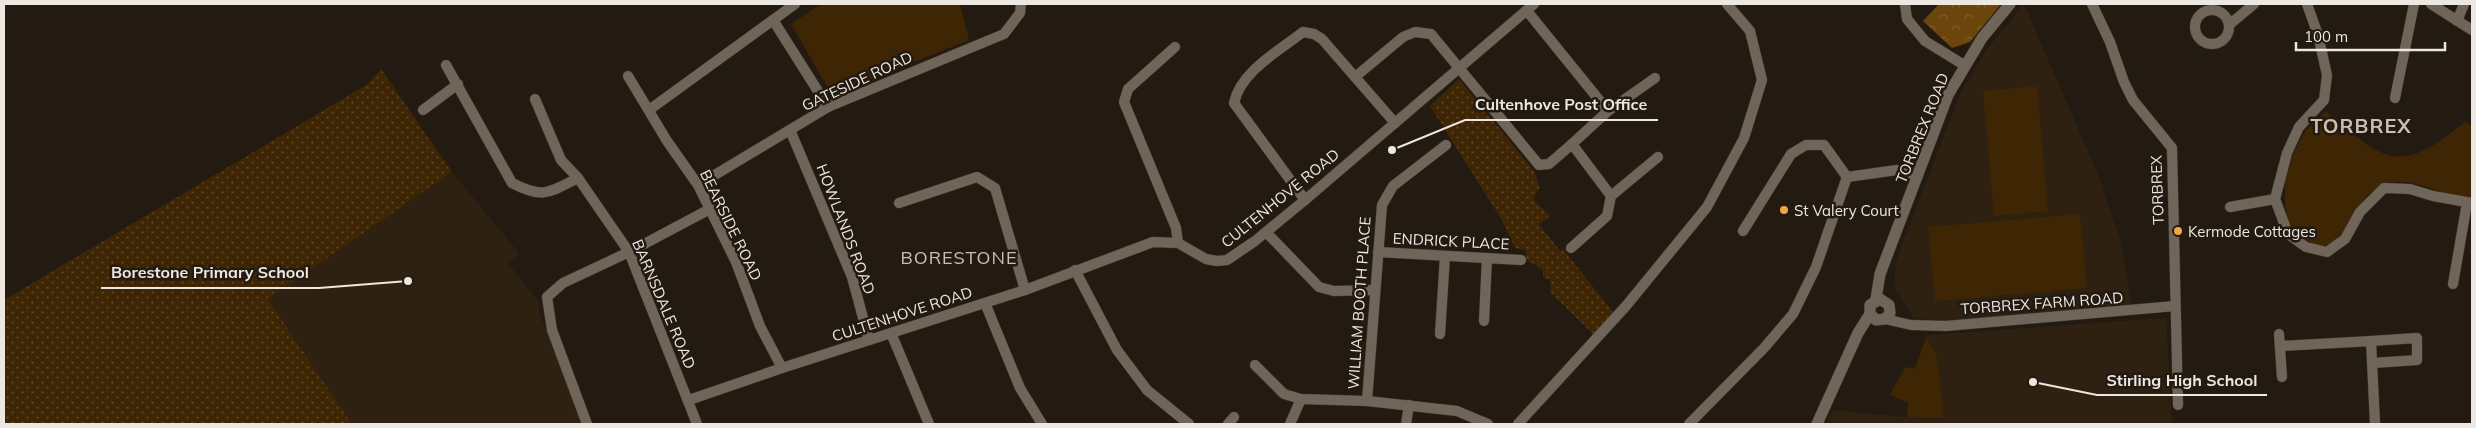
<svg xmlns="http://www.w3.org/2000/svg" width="2476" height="428" font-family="Mulish,sans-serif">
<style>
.built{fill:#2e2112}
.green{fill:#3e2604}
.forest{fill:url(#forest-crowns)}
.park{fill:url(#park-dots)}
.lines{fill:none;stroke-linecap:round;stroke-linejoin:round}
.minor-casing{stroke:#3e3732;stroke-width:11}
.tertiary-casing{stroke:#3e3732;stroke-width:12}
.minor{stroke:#6f6559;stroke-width:10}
.tertiary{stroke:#6f6559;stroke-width:11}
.poi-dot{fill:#f1a640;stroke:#231a11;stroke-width:2}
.labels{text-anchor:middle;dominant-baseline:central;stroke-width:5;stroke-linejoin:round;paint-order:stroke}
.street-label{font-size:15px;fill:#ede7e1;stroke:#231a11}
.poi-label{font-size:15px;fill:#ede7e1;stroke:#231a11;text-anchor:start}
.quarter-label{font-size:18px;letter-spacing:1px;fill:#cabfb2;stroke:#231a11}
.district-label{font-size:20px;font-weight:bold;letter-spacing:1px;fill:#cabfb2;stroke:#231a11}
.leader{fill:none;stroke:#ede7e1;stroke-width:2}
.callout-dot{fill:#ede7e1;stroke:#231a11;stroke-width:2}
.callout-label{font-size:16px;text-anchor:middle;font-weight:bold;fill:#ede7e1;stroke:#231a11;stroke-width:5;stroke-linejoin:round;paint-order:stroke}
</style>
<defs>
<pattern id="forest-crowns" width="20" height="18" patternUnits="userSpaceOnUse" patternTransform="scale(1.25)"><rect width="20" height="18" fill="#6c450d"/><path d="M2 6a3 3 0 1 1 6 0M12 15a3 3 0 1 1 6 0" fill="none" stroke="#816030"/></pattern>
<pattern id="park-dots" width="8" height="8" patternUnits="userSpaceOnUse" patternTransform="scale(1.25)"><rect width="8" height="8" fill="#3e2604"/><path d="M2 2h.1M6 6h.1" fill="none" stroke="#5a4628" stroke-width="1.8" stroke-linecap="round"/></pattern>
</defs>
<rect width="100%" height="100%" fill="#231a11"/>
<!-- built -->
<g class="built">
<path d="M2024,4L2097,172L2120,239L2132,305L1945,321L1914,318L1894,289L1896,261L1961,91L1988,48Z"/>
<path d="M452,172L520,254L508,263L538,301L540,315L566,376L581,424H352L268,299Z"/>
<path d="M2166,318L2172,424H1826L1832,410L1907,417L1908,403L1890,395L1905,367L1915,369L1927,335Z"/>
</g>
<!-- green -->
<g class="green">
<path d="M821,4H960L969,40L832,95L791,24Z"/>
<path d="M2037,86L2048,211L1994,216L1983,91Z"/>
<path d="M2326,111C2336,123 2346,129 2358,138C2368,145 2377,152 2389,155C2416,163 2445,137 2465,122L2472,126V198L2457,197L2410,182H2390L2366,196L2341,234L2332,243L2317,247L2291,229L2285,207V171L2305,131Z"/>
<path d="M2080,214L2087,288L1935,301L1928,227Z"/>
<path d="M1926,337L1937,356L1944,418L1907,417L1908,403L1890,395L1905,367L1915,369Z"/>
</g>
<!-- forest -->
<path class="forest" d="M1939,4H2001L1970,42L1952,48L1923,21Z"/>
<!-- park -->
<g class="park">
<path d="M381,69L452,172L268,299L352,424H4V300L368,84Z"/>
<path d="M1459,79L1534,171L1540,188L1533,199L1550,216L1539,224L1560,251L1563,249L1613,312L1593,334L1551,293L1550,280L1543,277V270L1526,259V250L1515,248L1503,222L1430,106Z"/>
</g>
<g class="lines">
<!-- minor casing -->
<g class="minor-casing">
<g id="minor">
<path d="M1905,4L1907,19L1925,41L1964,65"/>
<path d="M2092,4L2110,42L2124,82L2133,100L2172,148L2178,405"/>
<path d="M2307,4L2318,35L2327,75L2324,100L2299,127L2287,153L2275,199L2288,234L2306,247L2327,252L2345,239L2360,212L2384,188L2410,189L2433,196L2472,203"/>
<path d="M2431,4L2472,30"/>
<circle cx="2212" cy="27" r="17"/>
<path d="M1527,11L1608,111"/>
<path d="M773,20L828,107"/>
<path d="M2457,21L2464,4"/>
<path d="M2229,25L2254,4"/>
<path d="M1175,47L1128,89L1124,102L1176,228L1178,243"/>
<path d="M446,65L512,183C543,199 548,193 578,178"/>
<path d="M628,76L667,141L698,185L736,262L760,326L782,368"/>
<path d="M1355,77L1403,37L1415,32L1431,34L1539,165L1549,164L1572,144"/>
<path d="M2395,98L2414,4"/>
<path d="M535,99L561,160L578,178L629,252L697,424"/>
<path d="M423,110L458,84"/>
<path d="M649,110L795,4"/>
<path d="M790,130L852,277L869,340"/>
<path d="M698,185L828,107L1004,34L1020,13L1021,4"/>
<path d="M1611,196L1572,144L1608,111L1655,78"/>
<path d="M1305,200L1234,103C1240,72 1280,50 1303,32L1314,34L1322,39L1395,123"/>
<path d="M899,203L977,177L995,188L1025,290"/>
<path d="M2230,207L2275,199"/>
<path d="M1743,231L1791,154L1806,145H1824L1847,177"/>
<path d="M1266,232L1319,287L1334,291L1375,290"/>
<path d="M1571,248L1607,216L1611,196L1658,157"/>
<path d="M1378,252L1521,260"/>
<path d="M1075,270L1117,350L1147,390L1189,424"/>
<path d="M2453,284L2467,203"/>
<path d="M985,303L1020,388L1042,424"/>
<path d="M1885,319L1911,325L1946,326L2175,306"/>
<path d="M1484,321L1487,258"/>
<path d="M891,333L929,424"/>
<path d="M1440,334L1445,256"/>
<path d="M2279,334L2282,377"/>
<path d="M2371,341L2417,338V360L2373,363"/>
<path d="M2280,346L2371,341L2375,424"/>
<path d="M1255,365L1284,394L1301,399L1367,401L1457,411L1488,424"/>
<path d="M689,400L782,368L1025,290L1153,242L1178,243L1206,259L1217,261L1227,260L1255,241L1305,200L1534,4"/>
<path d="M1367,401L1382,205L1393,186L1446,145"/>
<path d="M587,424L552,330L547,297L563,283L629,252L710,209"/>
<path d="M1228,424L1234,417"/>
<path d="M1290,424L1301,399"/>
<path d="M1406,424L1409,405"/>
<path d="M1518,424L1626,306L1707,207L1744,138L1762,80L1750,31L1727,4"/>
<path d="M1689,424L1764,348L1793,314L1816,267L1847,177L1897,170L1918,176"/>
</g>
</g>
<!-- tertiary casing -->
<g class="tertiary-casing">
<g id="tertiary">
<path d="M1876,299L1880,274L1948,95L1982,38L2010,4"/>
<path d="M1817,424L1858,333L1870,314V305L1880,299L1889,305L1890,313L1885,319L1876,320L1870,314"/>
</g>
</g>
<!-- minor -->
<use href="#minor" class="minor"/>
<!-- tertiary -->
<use href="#tertiary" class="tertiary"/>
</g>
<!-- markers -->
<g class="poi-dot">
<circle cx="1784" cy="210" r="5"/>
<circle cx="2178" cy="231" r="5"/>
</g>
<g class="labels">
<!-- street labels -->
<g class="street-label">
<text transform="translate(857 81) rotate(-25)">GATESIDE ROAD</text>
<text transform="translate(1922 128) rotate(-68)">TORBREX ROAD</text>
<text transform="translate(2157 190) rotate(-92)">TORBREX</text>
<text transform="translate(1280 198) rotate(-39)">CULTENHOVE ROAD</text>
<text transform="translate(731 225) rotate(64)">BEARSIDE ROAD</text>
<text transform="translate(846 229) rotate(69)">HOWLANDS ROAD</text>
<text transform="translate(1451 241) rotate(3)">ENDRICK PLACE</text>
<text transform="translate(1359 303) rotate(-86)">WILLIAM BOOTH PLACE</text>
<text transform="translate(2042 303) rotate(-4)">TORBREX FARM ROAD</text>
<text transform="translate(664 304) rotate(67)">BARNSDALE ROAD</text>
<text transform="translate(902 314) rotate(-18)">CULTENHOVE ROAD</text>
</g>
<!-- poi labels -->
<g class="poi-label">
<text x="1794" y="210">St Valery Court</text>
<text x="2188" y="231">Kermode Cottages</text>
</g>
<!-- quarter labels -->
<g class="quarter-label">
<text x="959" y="257">BORESTONE</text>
</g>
<!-- district labels -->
<g class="district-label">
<text x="2361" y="125">TORBREX</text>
</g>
</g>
<!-- callouts -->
<path class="leader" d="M1392 150L1465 120H1658M408 281L319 288H101M2033 382L2097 395H2267"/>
<g class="callout-dot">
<circle cx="1392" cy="150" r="5"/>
<circle cx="408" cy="281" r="5"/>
<circle cx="2033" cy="382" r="5"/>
</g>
<g class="callout-label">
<text x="1561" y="110">Cultenhove Post Office</text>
<text x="210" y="278">Borestone Primary School</text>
<text x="2182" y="386">Stirling High School</text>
</g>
<!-- border -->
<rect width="2476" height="428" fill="none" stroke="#ede7e1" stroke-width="10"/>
<!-- scale -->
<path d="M2296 42v8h149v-8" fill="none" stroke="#ede7e1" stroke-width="2.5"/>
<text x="2304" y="42" font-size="15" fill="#ede7e1" stroke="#231a11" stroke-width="4" paint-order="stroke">100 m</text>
</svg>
